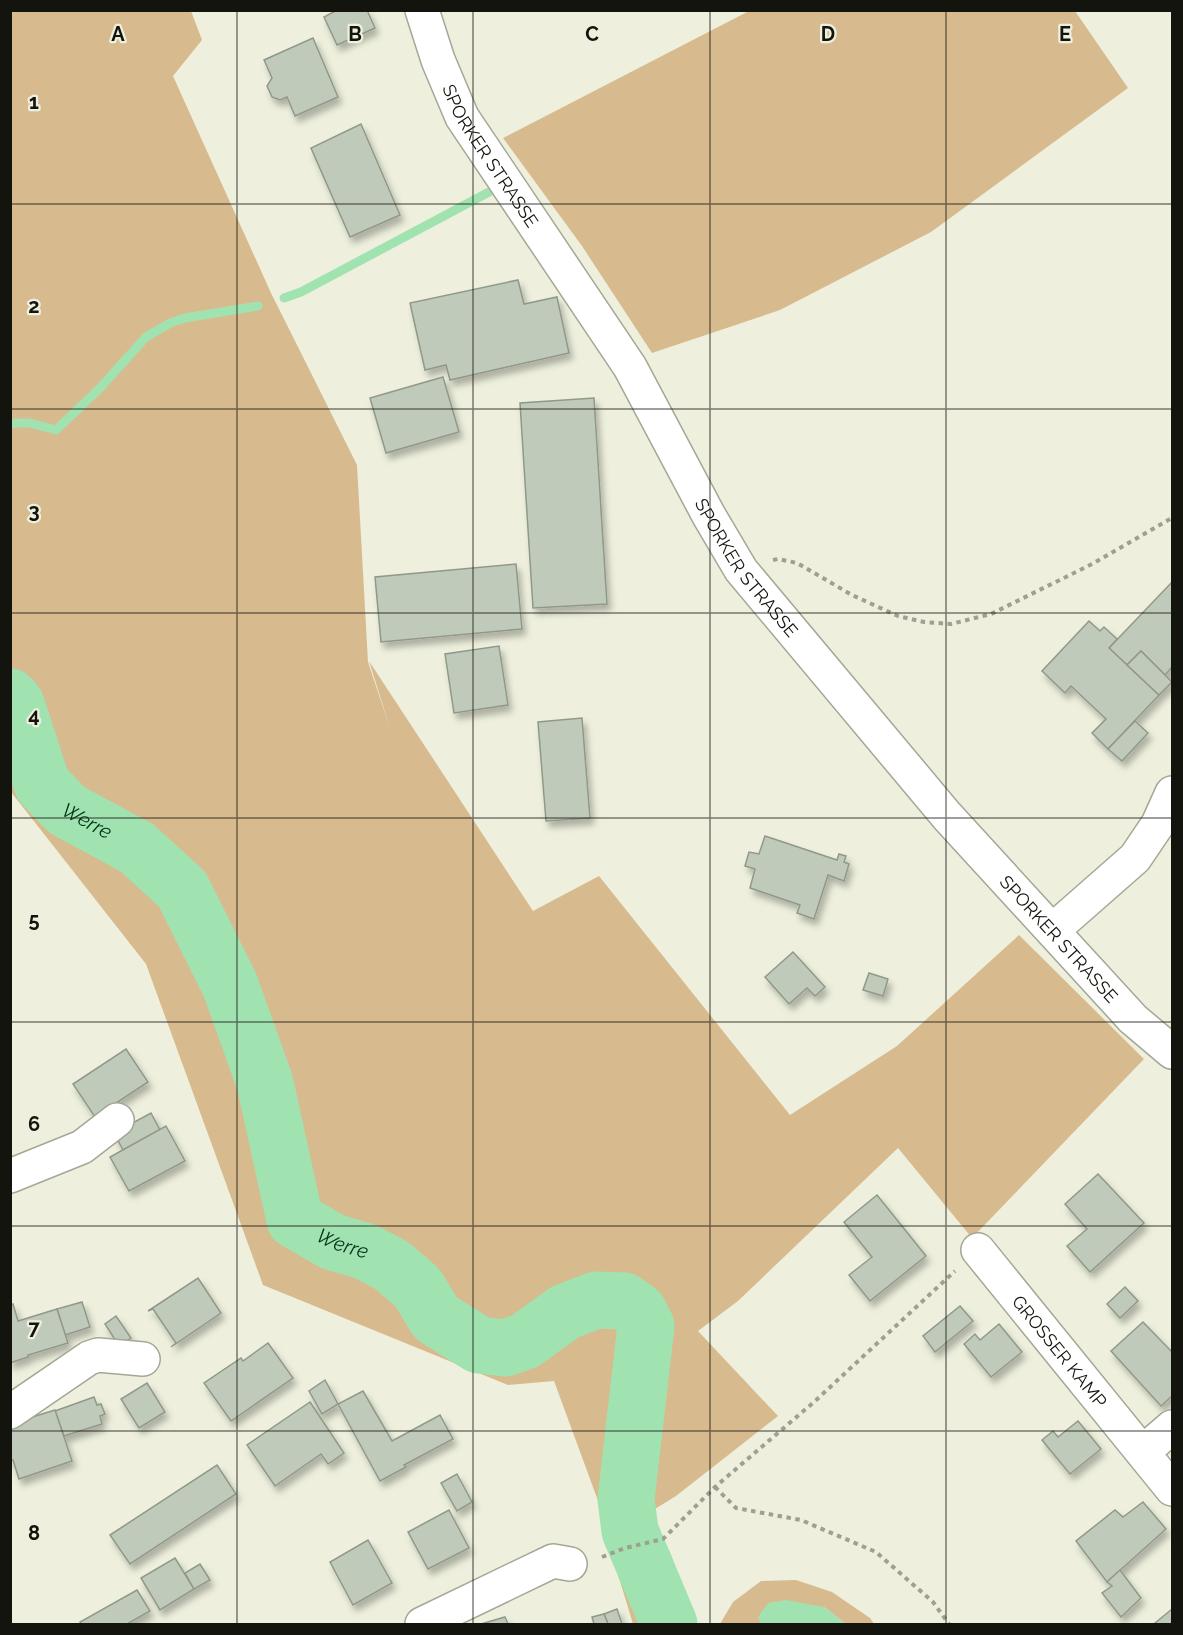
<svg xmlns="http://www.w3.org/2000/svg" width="1183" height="1635" font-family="Raleway,sans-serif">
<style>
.green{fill:#d8ba8f}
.water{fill:#a1e2b1}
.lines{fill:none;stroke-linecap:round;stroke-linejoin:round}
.stream{stroke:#a1e2b1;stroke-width:9}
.river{stroke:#a1e2b1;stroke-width:57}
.building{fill:#c0caba;stroke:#909989;stroke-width:1.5;filter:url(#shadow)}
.minor-casing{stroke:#a5a796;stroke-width:36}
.path{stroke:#9ea091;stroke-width:4;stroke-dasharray:4.5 4.5;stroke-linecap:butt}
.minor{stroke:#fff;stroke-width:33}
.grid{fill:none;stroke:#14140e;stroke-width:1.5;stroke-opacity:0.55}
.labels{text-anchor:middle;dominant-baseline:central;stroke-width:4.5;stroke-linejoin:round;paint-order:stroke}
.street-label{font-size:18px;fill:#14140e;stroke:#eef0dd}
.water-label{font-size:20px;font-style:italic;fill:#003315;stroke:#eef0dd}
.grid-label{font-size:20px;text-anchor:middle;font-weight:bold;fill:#14140e;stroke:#eef0dd;stroke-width:4.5;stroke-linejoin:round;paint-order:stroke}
</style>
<defs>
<filter id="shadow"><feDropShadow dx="3.5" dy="6" stdDeviation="3" flood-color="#0004"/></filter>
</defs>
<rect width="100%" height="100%" fill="#eef0dd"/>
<!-- green -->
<g class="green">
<path d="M11,11H191L202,40L173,76L271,293L357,465L368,662L390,728L369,661L533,911L599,876L790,1115L897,1046L1019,935L1144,1059L972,1238L898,1148L738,1301L698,1331L778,1416L676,1496L611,1536L554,1381L508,1385L263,1285L146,964L11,792Z"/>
<path d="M749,11H1075L1128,88L931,232L780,310L652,353L582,246L503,138Z"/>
<path d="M669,1550L697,1624H633L617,1571Z"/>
<path d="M796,1580L832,1592L870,1618L874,1624H846L824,1607L758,1617L762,1624H720L733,1602L761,1581Z"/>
</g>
<!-- water -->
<path class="water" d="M786,1600L824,1607L846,1624H762L758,1617L768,1603Z"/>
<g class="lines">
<!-- stream -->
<g class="stream">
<path d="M284,298L301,292L489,192"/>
<path d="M10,423H30L56,430L100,388L146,337L170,323L185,318L258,306"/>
</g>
<!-- river -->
<path class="river" id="s1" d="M10,697L16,704L42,784L67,810L137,848L182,889L230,985L265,1083L295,1220L333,1242L364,1251L391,1265L417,1287L436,1318L479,1345L505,1348L525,1341L565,1312L596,1300L624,1301L638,1311L646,1326L626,1499L630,1531L669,1624"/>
</g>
<!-- building -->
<g class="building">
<path d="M337,10H367L375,28L337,45L324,17Z"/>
<path d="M313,38L338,97L295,116L287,97L280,100L272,97L267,86L272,78L264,60Z"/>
<path d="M361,124L400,215L350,237L311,148Z"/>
<path d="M518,280L524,304L557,297L569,353L450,380L446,365L425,370L410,303Z"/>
<path d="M443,377L459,432L386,453L370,398Z"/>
<path d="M594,398L607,604L533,608L520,403Z"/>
<path d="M516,564L522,629L381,642L375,577Z"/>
<path d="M1172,582V667L1165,675L1141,651L1127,665L1109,648Z"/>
<path d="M1089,621L1100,631L1104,627L1117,639L1109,648L1159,695L1108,749L1092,733L1106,719L1071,686L1065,693L1042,671Z"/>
<path d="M499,646L508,705L454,713L445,654Z"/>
<path d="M1141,651L1172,682L1159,695L1127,665Z"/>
<path d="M582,718L590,818L546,821L538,722Z"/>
<path d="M1135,721L1148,733L1122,761L1108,749Z"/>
<path d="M765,836L837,860L839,854L846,856L844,862L849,864L844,881L828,875L814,919L797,913L800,905L750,888L755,869L745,866L749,852L759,854Z"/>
<path d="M793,952L825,987L815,996L807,988L789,1004L765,977Z"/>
<path d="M869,973L888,979L883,996L863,990Z"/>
<path d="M126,1049L148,1082L95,1117L73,1084Z"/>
<path d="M151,1113L160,1130L123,1150L114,1133Z"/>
<path d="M166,1126L185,1161L129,1191L110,1157Z"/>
<path d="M1098,1174L1144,1223L1090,1272L1067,1246L1087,1229L1065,1204Z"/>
<path d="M877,1195L926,1256L870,1301L849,1275L872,1257L844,1222Z"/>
<path d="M198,1278L221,1313L171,1347L176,1343L153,1309L148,1311Z"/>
<path d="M1125,1287L1138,1301L1120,1318L1107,1304Z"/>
<path d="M82,1302L90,1327L65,1335L57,1309Z"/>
<path d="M13,1304L18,1321L57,1309L68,1343L28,1355V1357L10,1363V1305Z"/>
<path d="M960,1306L973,1321L935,1352L923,1336Z"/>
<path d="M116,1316L131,1338L119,1346L105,1324Z"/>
<path d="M1143,1322L1172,1352V1396L1161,1406L1111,1351Z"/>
<path d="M999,1324L1022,1352L991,1377L964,1344L975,1334L980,1340Z"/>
<path d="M268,1343L293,1378L231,1421L204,1383L241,1358L243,1361Z"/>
<path d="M325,1380L338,1404L322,1414L309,1391Z"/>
<path d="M147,1383L165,1412L139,1428L121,1399Z"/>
<path d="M363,1391L392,1441L440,1415L453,1439L404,1465L406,1467L380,1481L338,1404Z"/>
<path d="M94,1397L97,1405L101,1404L105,1414L100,1416L102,1424L64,1436L55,1411Z"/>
<path d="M310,1402L344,1453L328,1464L321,1454L275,1486L247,1445Z"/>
<path d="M55,1410L72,1461L19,1479L13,1460L10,1461V1424Z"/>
<path d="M1078,1421L1101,1449L1070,1474L1042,1440L1053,1431L1058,1437Z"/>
<path d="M217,1465L236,1494L130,1564L110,1535Z"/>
<path d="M457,1474L472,1502L457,1511L441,1483Z"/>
<path d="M1143,1502L1166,1529L1107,1582L1076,1541L1115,1510L1123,1517Z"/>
<path d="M449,1510L469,1548L428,1569L408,1532Z"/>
<path d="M368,1540L392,1583L353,1605L330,1562Z"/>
<path d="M175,1558L194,1589L160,1610L141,1578Z"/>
<path d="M200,1564L210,1580L194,1589L185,1573Z"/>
<path d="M1120,1570L1141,1598L1121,1617L1102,1593L1112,1586L1107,1582Z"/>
<path d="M137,1590L150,1611L127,1624H81L80,1622Z"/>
<path d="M617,1609L622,1624H608L604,1614Z"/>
<path d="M1172,1609V1624H1157L1155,1623Z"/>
<path d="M604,1614L608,1624H594L592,1617Z"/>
<path d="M505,1617L508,1624H481Z"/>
</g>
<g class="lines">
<!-- minor casing -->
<g class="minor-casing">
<g id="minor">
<path id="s2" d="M422,10L438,60L462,117L630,367L708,514L741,570L947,816L1133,1019L1172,1052"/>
<path d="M1053,930L1135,858L1158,824L1172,793"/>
<path d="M10,1176L82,1147L117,1120"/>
<path id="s3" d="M978,1250L1172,1489"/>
<path d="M10,1412L89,1358L98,1355L143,1359"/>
<path d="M1143,1452L1172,1427"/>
<path d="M422,1624L553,1561L570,1564"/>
</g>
</g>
<!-- path -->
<g class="path">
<path d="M773,560L778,559L797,563L852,595L898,616L924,622L951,624L991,614L1092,564L1172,518"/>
<path d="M715,1487L736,1508L801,1520L876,1552L933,1602L949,1624"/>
<path d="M602,1557L625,1548L663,1539L715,1487L814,1402L955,1271"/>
</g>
<!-- minor -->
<use href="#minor" class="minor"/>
</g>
<!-- grid -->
<path class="grid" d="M237,10V1624M473,10V1624M710,10V1624M946,10V1624M10,204H1172M10,409H1172M10,613H1172M10,818H1172M10,1022H1172M10,1226H1172M10,1431H1172"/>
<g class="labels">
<!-- street labels -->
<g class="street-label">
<text stroke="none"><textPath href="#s2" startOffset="162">SPORKER STRASSE</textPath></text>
<text stroke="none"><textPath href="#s2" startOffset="648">SPORKER STRASSE</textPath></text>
<text stroke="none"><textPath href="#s2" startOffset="1134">SPORKER STRASSE</textPath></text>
<text stroke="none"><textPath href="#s3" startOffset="130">GROSSER KAMP</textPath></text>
</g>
<!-- water labels -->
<g class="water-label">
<text stroke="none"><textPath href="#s1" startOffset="152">Werre</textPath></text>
<text stroke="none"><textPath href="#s1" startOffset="675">Werre</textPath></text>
</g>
</g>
<g class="grid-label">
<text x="118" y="41">A</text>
<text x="355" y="41">B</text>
<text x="592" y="41">C</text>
<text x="828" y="41">D</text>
<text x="1065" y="41">E</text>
<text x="34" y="109">1</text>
<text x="34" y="313">2</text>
<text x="34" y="518">3</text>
<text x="34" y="722">4</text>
<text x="34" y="927">5</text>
<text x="34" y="1131">6</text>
<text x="34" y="1335">7</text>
<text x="34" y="1540">8</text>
</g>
<!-- border -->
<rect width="1183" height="1635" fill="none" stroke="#14140e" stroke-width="24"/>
</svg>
